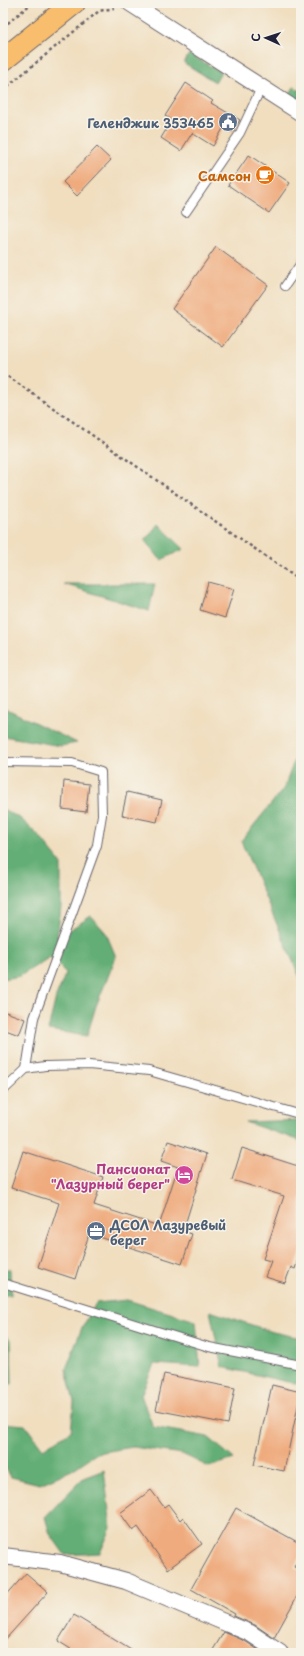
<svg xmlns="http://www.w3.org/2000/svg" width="304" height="1656" font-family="'Playpen Sans',sans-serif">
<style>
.forest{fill:#63ae76;stroke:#426858}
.building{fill:#efaa7d}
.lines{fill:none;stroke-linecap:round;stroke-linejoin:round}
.lane-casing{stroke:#6a6469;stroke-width:10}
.street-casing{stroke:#6a6469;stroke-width:18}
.primary-casing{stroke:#6a6469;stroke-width:24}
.path{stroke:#6a6469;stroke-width:2.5;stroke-dasharray:3 3;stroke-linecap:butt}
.lane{stroke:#fff;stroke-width:8}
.street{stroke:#fff;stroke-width:16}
.primary{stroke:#f9be6d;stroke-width:22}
.labels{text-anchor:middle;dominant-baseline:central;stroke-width:3;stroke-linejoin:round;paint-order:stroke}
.service-label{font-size:13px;font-weight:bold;fill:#4e5e75;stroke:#f7f3e8;text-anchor:end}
.food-label{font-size:13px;font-weight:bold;fill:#c56008;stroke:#f7f3e8;text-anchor:end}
.hotel-label{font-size:13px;font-weight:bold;fill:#b23c85;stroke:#f7f3e8;text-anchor:end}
</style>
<rect width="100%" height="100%" fill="#f7f3e8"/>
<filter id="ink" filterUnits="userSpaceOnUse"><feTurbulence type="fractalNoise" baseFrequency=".025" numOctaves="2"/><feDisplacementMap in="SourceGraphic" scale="8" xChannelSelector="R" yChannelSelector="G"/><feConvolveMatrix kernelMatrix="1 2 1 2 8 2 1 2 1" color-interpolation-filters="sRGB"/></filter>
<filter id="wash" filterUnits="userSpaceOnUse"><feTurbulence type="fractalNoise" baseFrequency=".012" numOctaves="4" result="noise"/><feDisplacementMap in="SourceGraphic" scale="16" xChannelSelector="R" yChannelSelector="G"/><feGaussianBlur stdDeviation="0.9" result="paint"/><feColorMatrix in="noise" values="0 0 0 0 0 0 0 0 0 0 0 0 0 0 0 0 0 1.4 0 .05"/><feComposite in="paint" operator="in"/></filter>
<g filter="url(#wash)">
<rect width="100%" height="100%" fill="#f0debf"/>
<!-- forest -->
<g class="forest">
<path d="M189,54L221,72L215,82L184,63Z"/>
<path d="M294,87L301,91V107L287,98Z"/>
<path d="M158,524L184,549L161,560L145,541Z"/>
<path d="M64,584H155L149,611Z"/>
<path d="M3,707L77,743L61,746L3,736Z"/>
<path d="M301,743V980L241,841L284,788Z"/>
<path d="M3,809L21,819L39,836L61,863V907L57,938L91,916L106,933L116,957L96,1006L87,1036L48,1030L56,997L66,973L50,957L20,976L3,979Z"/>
<path d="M301,1120V1141L245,1122Z"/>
<path d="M3,1269L10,1270L11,1295H3Z"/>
<path d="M127,1300L196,1321L200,1367L154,1364L141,1395L153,1427L208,1437L234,1459L209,1467L182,1454L133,1447L97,1453L72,1470L40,1484L11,1477L3,1464V1423L25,1425L43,1449L71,1431L74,1402L66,1369L81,1330L96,1303Z"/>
<path d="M210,1311L273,1332L301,1338V1385L222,1367Z"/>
<path d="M3,1333L11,1341L12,1384L3,1383Z"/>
<path d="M104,1470L111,1528L100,1553L65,1555L50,1534L45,1517L83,1478Z"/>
</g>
<g id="blocks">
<!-- building -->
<g class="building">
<path d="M186,83L213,101L211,103L240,120L232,132L224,127L213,146L192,133L181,151L161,138L172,120L165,116Z"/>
<path d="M97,147L111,160L77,196L63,182Z"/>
<path d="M249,155L290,183L269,213L228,185Z"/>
<path d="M216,247L268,285L223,347L172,309Z"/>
<path d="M208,582L234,589L225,618L200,610Z"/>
<path d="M64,781L89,784L86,812L62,809Z"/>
<path d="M127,792L162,800L157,822L122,815Z"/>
<path d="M3,1011L25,1019L19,1035L3,1029Z"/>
<path d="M168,1141L207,1154L183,1231L192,1234L182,1264L89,1234L75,1279L38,1267L59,1203L11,1188L23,1151L103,1177L94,1205L159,1226L178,1167L161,1161Z"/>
<path d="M242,1148L301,1167V1250L295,1269L291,1267L285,1283L265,1277L271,1261L263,1259L284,1196L232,1180Z"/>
<path d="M164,1374L235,1388L228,1424L156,1410Z"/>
<path d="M272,1385L301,1392L284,1471L254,1465Z"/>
<path d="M151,1490L164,1507L168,1504L180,1520L183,1517L202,1544L168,1569L138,1527L133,1531L120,1513Z"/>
<path d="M236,1508L301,1544V1554L294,1567L301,1571V1589L274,1638L255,1625L234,1616L235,1614L191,1589Z"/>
<path d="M26,1573L48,1592L3,1642V1599Z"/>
<path d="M74,1615L136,1653H77L58,1641Z"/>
<path d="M224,1632L245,1641L263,1653H211Z"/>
</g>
</g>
</g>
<g filter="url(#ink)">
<use href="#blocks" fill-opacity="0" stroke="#6a6469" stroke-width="1"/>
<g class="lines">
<!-- lane casing -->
<g class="lane-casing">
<g id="lane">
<path d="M186,212L240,133L261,88"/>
<path d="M285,286L301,263"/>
<path d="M3,762L72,763L101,772L102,815L97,845L34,1018L26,1069"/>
<path d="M3,1091L26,1069L45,1066L89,1065L149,1071L295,1113H301"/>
<path d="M3,1283L209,1347L301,1365"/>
</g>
</g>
<!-- street casing -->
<g class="street-casing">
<g id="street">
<path d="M130,3L301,113"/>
<path d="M3,1556L60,1563L126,1581L250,1633L280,1653"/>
</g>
</g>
<!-- primary casing -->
<g class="primary-casing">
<path id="primary" d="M3,60L74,3"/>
</g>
<!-- path -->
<g class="path">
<path d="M3,27L32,3"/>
<path d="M3,90L99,11L114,8"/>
<path d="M3,373L301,581"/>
</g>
<!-- lane -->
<use href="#lane" class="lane"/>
<!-- street -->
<use href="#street" class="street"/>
<!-- primary -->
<use href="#primary" class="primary"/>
</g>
</g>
<!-- icons -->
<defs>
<g id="civic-disc" transform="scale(1)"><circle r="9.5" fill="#5c6f8a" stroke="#f7f3e8"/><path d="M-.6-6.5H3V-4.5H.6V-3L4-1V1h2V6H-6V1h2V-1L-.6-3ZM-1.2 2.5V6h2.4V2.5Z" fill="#fff"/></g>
<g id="cafe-disc" transform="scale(1)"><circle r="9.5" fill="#e8710a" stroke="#f7f3e8"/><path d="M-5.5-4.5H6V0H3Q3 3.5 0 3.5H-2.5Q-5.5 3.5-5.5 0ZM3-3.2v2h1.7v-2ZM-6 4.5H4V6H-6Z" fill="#fff"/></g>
<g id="hotel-disc" transform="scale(1)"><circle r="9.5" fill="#d1479c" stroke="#f7f3e8"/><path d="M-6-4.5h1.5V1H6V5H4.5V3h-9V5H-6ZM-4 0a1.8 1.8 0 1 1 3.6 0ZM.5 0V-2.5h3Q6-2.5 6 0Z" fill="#fff"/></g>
<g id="office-disc" transform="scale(1)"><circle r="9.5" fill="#5c6f8a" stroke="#f7f3e8"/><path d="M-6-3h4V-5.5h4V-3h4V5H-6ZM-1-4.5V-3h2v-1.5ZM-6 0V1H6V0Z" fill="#fff"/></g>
</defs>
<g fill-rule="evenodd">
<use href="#civic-disc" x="228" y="122"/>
<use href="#cafe-disc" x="265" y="175"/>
<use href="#hotel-disc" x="184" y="1175"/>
<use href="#office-disc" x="96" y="1231"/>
</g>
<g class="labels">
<!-- service labels -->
<g class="service-label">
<text x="214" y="122">Геленджик 353465</text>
<text x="110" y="1224" text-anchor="start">ДСОЛ Лазуревый<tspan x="110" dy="15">берег</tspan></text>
</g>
<!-- food labels -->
<g class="food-label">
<text x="251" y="175">Самсон</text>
</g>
<!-- hotel labels -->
<g class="hotel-label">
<text x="170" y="1168">Пансионат<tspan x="170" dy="15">"Лазурный берег"</tspan></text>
</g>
</g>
<!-- margin -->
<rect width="304" height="1656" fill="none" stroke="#f7f3e8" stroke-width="16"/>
<!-- north arrow -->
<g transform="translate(266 38) rotate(273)" stroke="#f7f3e8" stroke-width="3" paint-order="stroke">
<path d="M0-3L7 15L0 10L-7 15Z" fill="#22223b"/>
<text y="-6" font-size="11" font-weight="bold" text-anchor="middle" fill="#22223b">С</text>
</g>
</svg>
